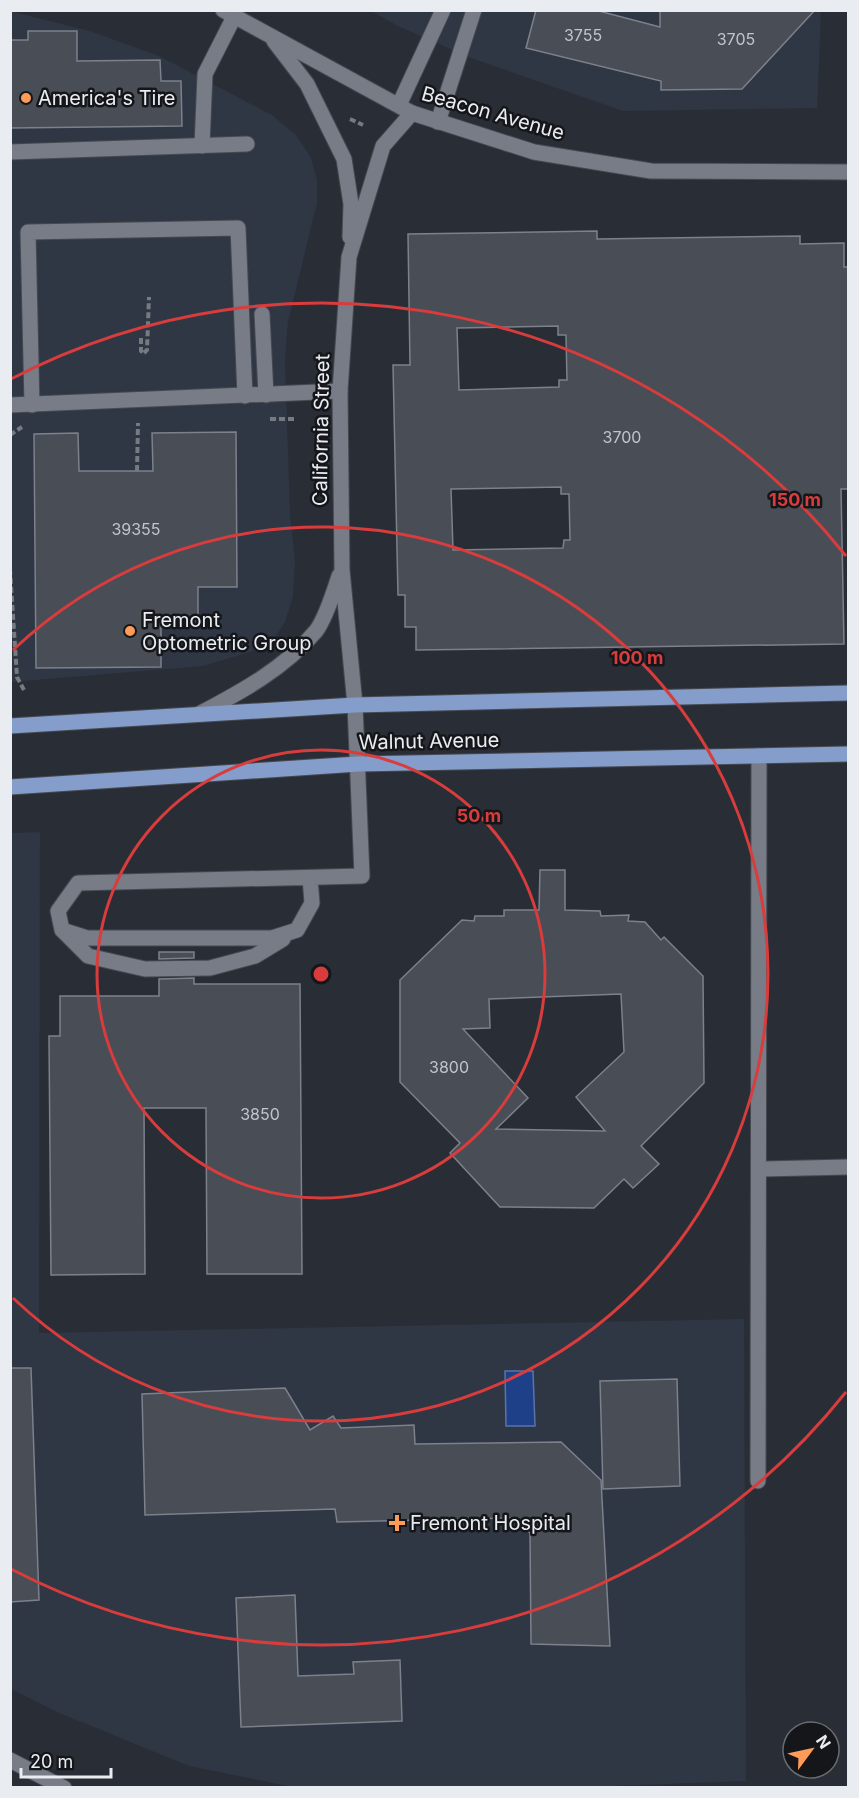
<svg xmlns="http://www.w3.org/2000/svg" width="859" height="1798" font-family="Inter,sans-serif">
<style>
.built{fill:#2f3644}
.water{fill:#1e4089;stroke:#5b74a8;stroke-width:1.5}
.building{fill:#484d56;stroke:#7c818b;stroke-width:1.5;fill-rule:evenodd}
.lines{fill:none;stroke-linecap:round;stroke-linejoin:round}
.minor-casing{stroke:#464950;stroke-width:17}
.major-casing{stroke:#464950;stroke-width:17}
.path{stroke:#767a81;stroke-width:4;stroke-dasharray:6 3;stroke-linecap:butt}
.minor{stroke:#777c86;stroke-width:15}
.major{stroke:#859dcb;stroke-width:15}
.ring{fill:none;stroke:#d83c3c;stroke-width:3}
.poi-dot{fill:#fe9b59;stroke:#14161a;stroke-width:2}
.labels{text-anchor:middle;dominant-baseline:central;stroke-width:5;stroke-linejoin:round;paint-order:stroke}
.number-label{font-size:16px;fill:#c1c4ca}
.poi-label{font-size:20px;fill:#e9ecf1;stroke:#14161a;text-anchor:start}
.street-label{font-size:20px;fill:#e9ecf1;stroke:#14161a}
.centre{fill:#d83c3c;stroke:#14161a;stroke-width:3}
.ring-label{font-size:18px;text-anchor:middle;font-weight:bold;fill:#d83c3c;stroke:#14161a;stroke-width:5;stroke-linejoin:round;paint-order:stroke}
</style>
<rect width="100%" height="100%" fill="#292e36"/>
<!-- built -->
<g class="built">
<path d="M10,11L90,31L159,56L272,115L296,135L311,158L317,180V203L288,322L285,359L290,515L295,560L293,596L285,622L273,641L253,651L203,666L11,682Z"/>
<path d="M371,11H821L817,108L623,111L471,58L398,26Z"/>
<path d="M40,832L39,1333L744,1319L746,1781L562,1788L293,1787L189,1766L57,1712L11,1689L10,833Z"/>
</g>
<!-- water -->
<path class="water" d="M505,1371H533L535,1426H506Z"/>
<!-- building -->
<g class="building">
<path d="M536,10H595L660,27V10H815L742,89L661,90V81L526,48Z"/>
<path d="M28,31H77V61L160,60L161,81H181L182,126L10,128V40H28Z"/>
<path d="M597,231V239L800,236V244L844,243V267H849V489H841L844,644L416,650V627H405V595H398L393,365H410L408,234ZM558,326V335H566L567,380H559V387L459,390L457,328ZM561,487V494H569L570,540H564L563,548L453,550L451,489Z"/>
<path d="M236,432L237,587H198V624H161V667L36,668L34,434L78,433L79,471H153L152,433Z"/>
<path d="M540,870H565V910L600,911L601,916L629,915L628,921L645,922L661,940L664,937L703,976L704,1083L641,1146L659,1164L633,1188L624,1179L594,1208L500,1207L450,1153L460,1143L400,1082V980L462,920L474,921L475,916H504V910H539ZM621,994L624,1052L576,1097L605,1131L496,1129L528,1098L463,1029L490,1028L489,999Z"/>
<path d="M159,952H194V958L159,959Z"/>
<path d="M194,978V984H300L302,1274H207L206,1108H144L145,1274L51,1275L49,1036H60V996H159V979Z"/>
<path d="M10,1368H31L39,1600L10,1602Z"/>
<path d="M677,1379L680,1486L603,1489L600,1381Z"/>
<path d="M285,1388L310,1430L333,1416L341,1428L414,1425L415,1444L561,1442L601,1480L610,1646L531,1644L530,1533L511,1518L337,1522L335,1509L145,1515L142,1394Z"/>
<path d="M295,1595L298,1676L354,1674L353,1662L400,1660L402,1721L241,1727L236,1598Z"/>
</g>
<g class="lines">
<!-- minor casing -->
<g class="minor-casing">
<g id="minor">
<path d="M223,10L412,113L534,152L651,171L848,172"/>
<path d="M274,41L307,84L344,159L351,204L350,237"/>
<path d="M399,105L443,10"/>
<path d="M438,122L474,10"/>
<path d="M202,146L205,74L234,17"/>
<path d="M10,152L247,144"/>
<path d="M262,314L266,395"/>
<path d="M10,405L340,391"/>
<path d="M32,405L28,232L238,228L245,396"/>
<path d="M199,714C241,692 285,668 316,631C326,618 334,591 339,576"/>
<path d="M310,878L312,903L297,930L272,938H87L62,930L58,911L78,883L362,876L355,705L342,570L340,391L349,257L383,146L412,113"/>
<path d="M64,932L88,956L145,969L210,968L255,956L283,939"/>
<path d="M759,1169L848,1167"/>
<path d="M758,1481L759,756"/>
<path d="M10,1760L64,1788"/>
</g>
</g>
<!-- major casing -->
<g class="major-casing">
<g id="major">
<path d="M10,726L355,705L848,693"/>
<path d="M10,787L358,764L848,754"/>
</g>
</g>
<!-- path -->
<g class="path">
<path d="M350,119L363,125"/>
<path d="M141,338V351L144,353"/>
<path d="M144,353L147,350L149,297"/>
<path d="M270,419H296"/>
<path d="M10,435L22,427"/>
<path d="M137,471L138,423"/>
<path d="M10,569L17,677L24,690"/>
</g>
<!-- minor -->
<use href="#minor" class="minor"/>
<!-- major -->
<use href="#major" class="major"/>
</g>
<!-- distance rings -->
<g class="ring">
<circle cx="321" cy="974" r="224"/>
<path d="M13 650A447 447 0 1 1 13 1298"/>
<path d="M846 1392A671 671 0 0 1 11 1569M11 379A671 671 0 0 1 846 556"/>
</g>
<!-- markers -->
<g class="poi-dot">
<circle cx="26" cy="98" r="6"/>
<circle cx="130" cy="631" r="6"/>
<path d="M394 1514h6v6h6v6h-6v6h-6v-6h-6v-6h6z"/>
</g>
<g class="labels">
<!-- number labels -->
<g class="number-label">
<text x="583" y="35">3755</text>
<text x="736" y="39">3705</text>
<text x="622" y="437">3700</text>
<text x="136" y="529">39355</text>
<text x="449" y="1067">3800</text>
<text x="260" y="1114">3850</text>
</g>
<!-- poi labels -->
<g class="poi-label">
<text x="38" y="98">America's Tire</text>
<text x="142" y="620">Fremont<tspan x="142" dy="23">Optometric Group</tspan></text>
<text x="410" y="1523">Fremont Hospital</text>
</g>
<!-- street labels -->
<g class="street-label">
<text transform="translate(493 113) rotate(16)">Beacon Avenue</text>
<text transform="translate(321 430) rotate(-89)">California Street</text>
<text transform="translate(429 741) rotate(-1)">Walnut Avenue</text>
</g>
</g>
<circle cx="321" cy="974" r="9" class="centre"/>
<g class="ring-label">
<text x="795" y="506">150 m</text>
<text x="637" y="664">100 m</text>
<text x="479" y="822">50 m</text>
</g>
<!-- border -->
<rect width="859" height="1798" fill="none" stroke="#e9ecf1" stroke-width="24"/>
<!-- north arrow -->
<g transform="translate(811 1750) rotate(57)"><circle r="28" fill="#14161a" stroke="#696c70" stroke-width="1.5"/>
<path d="M0-4.5L10 22L0 15L-10 22Z" fill="#fe9b59"/>
<text y="-9" font-size="16" font-weight="bold" text-anchor="middle" fill="#e9ecf1">N</text>
</g>
<!-- scale -->
<path d="M21 1768v9h90v-9" fill="none" stroke="#e9ecf1" stroke-width="3"/>
<text x="30" y="1768" font-size="18" fill="#e9ecf1" stroke="#14161a" stroke-width="4.5" paint-order="stroke">20 m</text>
</svg>
